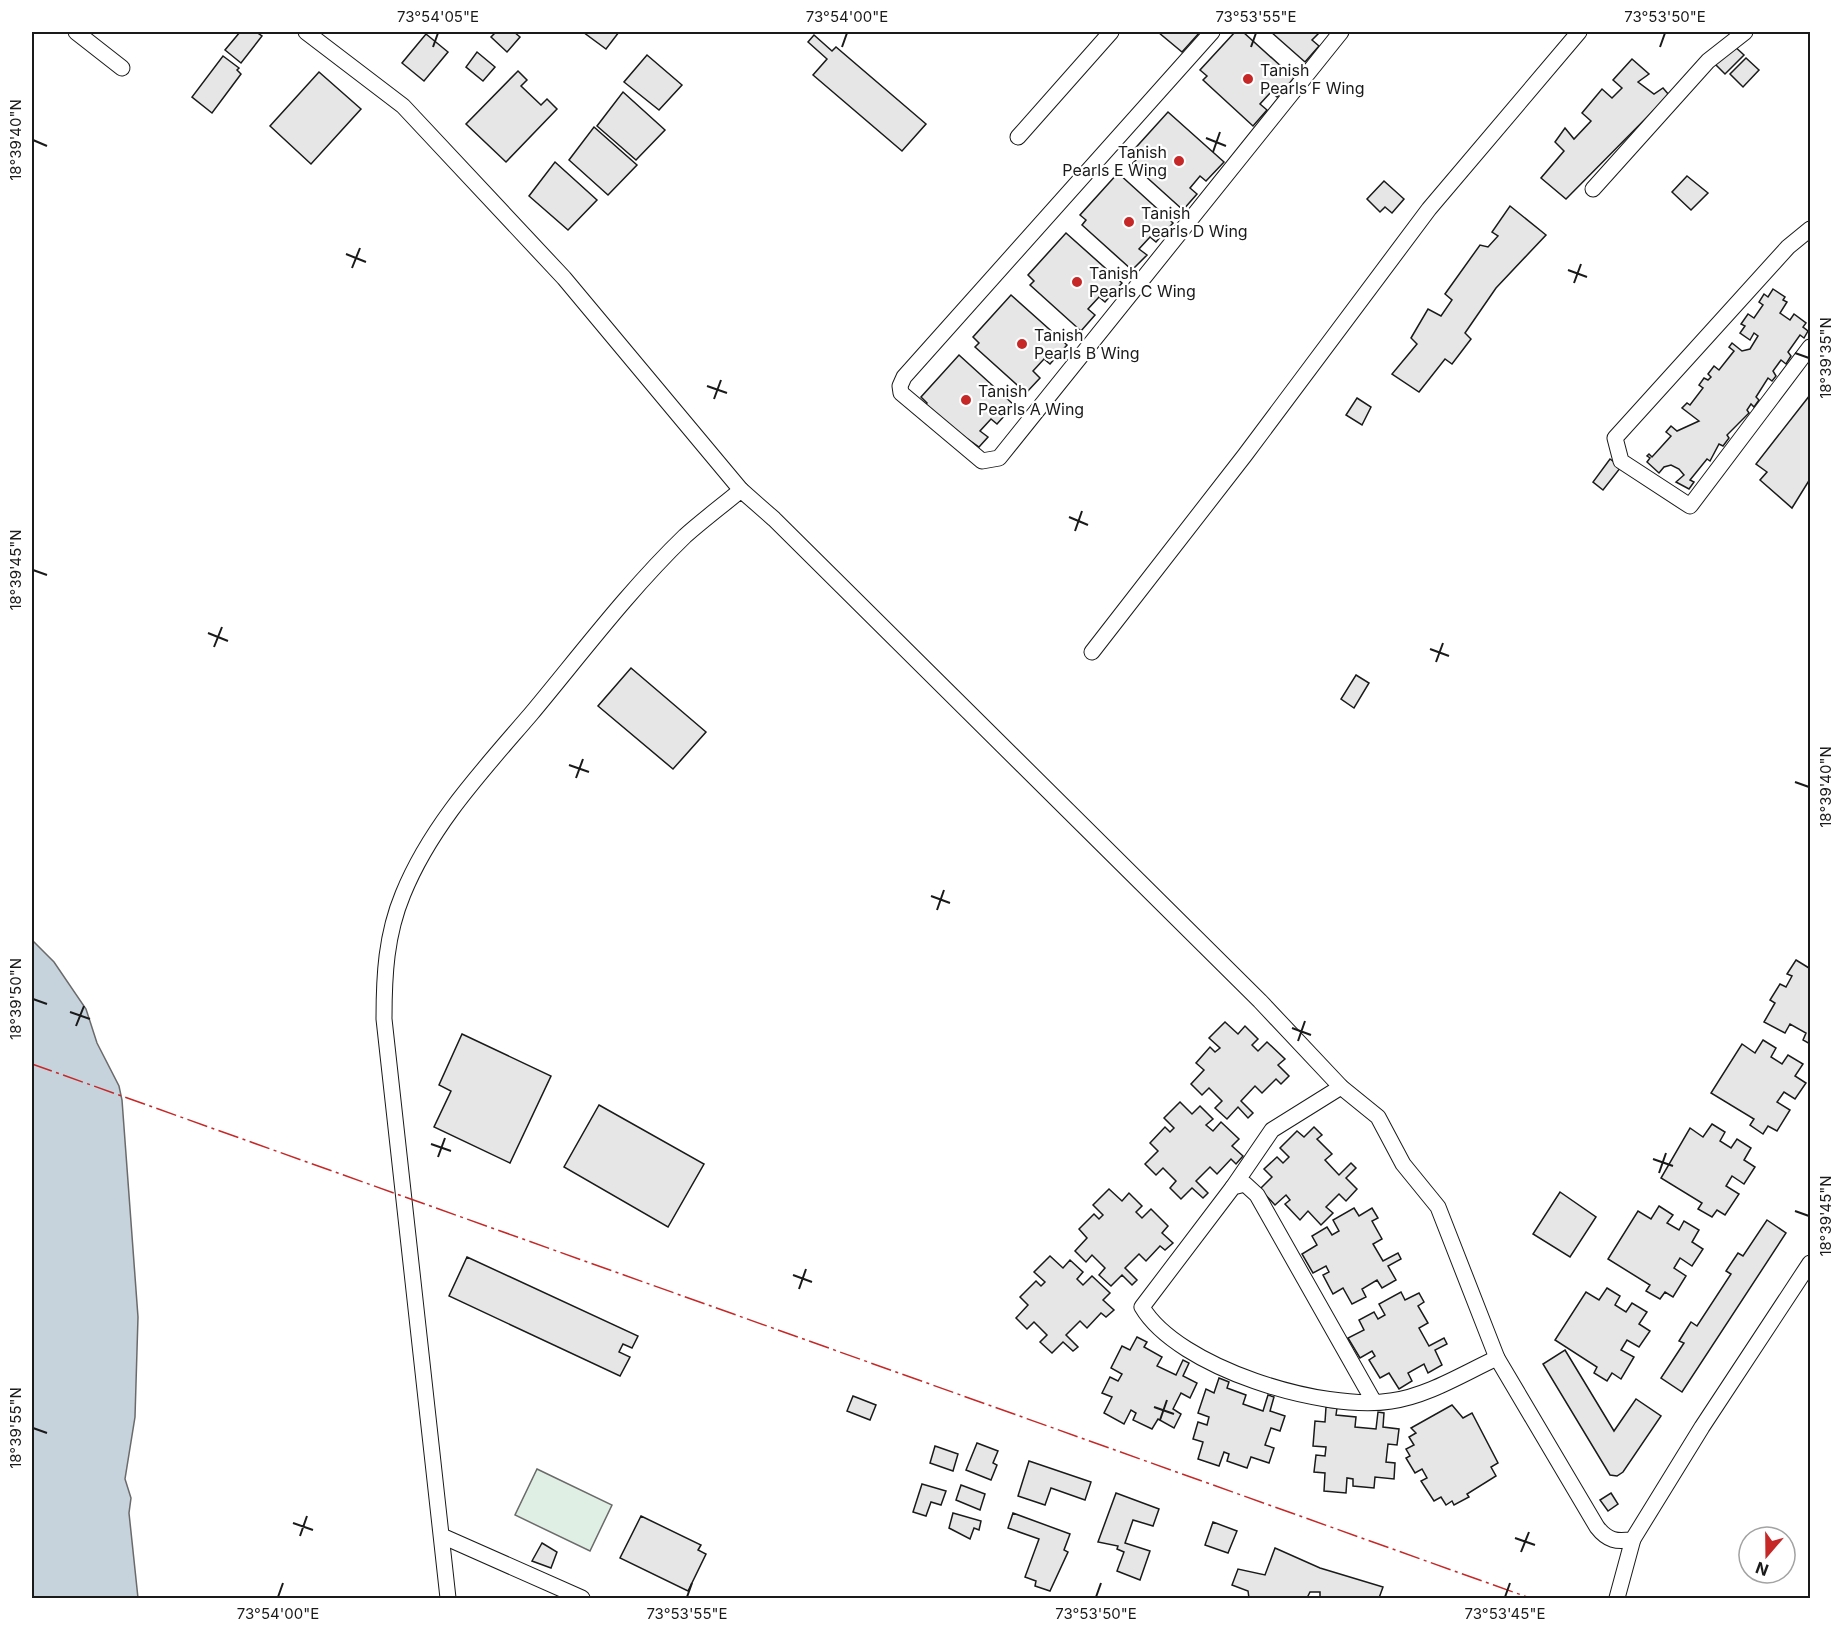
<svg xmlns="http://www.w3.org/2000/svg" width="1842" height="1630" font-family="Inter,sans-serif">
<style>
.green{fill:#e0efe3;stroke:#6a6a6a;stroke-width:1.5}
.water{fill:#c6d2dc;stroke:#6a6a6a;stroke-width:1.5}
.building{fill:#e6e6e6;stroke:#1a1a1a;stroke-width:1.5}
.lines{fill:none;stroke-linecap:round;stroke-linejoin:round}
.minor-casing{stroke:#1a1a1a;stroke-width:17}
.minor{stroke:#fff;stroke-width:15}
.power{stroke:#c62828;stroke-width:1.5;stroke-dasharray:21 4.5 3 4.5;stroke-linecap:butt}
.ticks{fill:none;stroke:#1a1a1a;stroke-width:2}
.poi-dot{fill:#c62828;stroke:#fff;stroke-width:2}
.labels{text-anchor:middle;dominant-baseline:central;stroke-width:4.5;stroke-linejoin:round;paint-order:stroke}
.poi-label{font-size:16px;fill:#1a1a1a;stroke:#fff;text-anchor:start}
.neatline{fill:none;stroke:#1a1a1a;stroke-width:2}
.ticks-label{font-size:15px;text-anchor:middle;fill:#1a1a1a}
</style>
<rect width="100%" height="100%" fill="#fff"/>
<!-- green -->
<path class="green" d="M537,1469L612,1505L590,1551L515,1515Z"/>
<!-- water -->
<path class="water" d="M32,940L54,962L86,1009L97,1043L119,1086L122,1100L138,1317L135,1417L125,1479L131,1498L129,1513L138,1598H32Z"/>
<!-- building -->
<g class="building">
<path d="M240,32H256L262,36L241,63L225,50Z"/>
<path d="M496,32H514L520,37L507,52L491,37Z"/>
<path d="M583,32H619L606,49Z"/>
<path d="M1158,32H1200L1182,52Z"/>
<path d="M1235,32H1243L1294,78L1277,97L1271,92L1260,104L1267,110L1253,126L1203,80L1207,76L1200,70Z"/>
<path d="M1271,32H1320L1312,40L1319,46L1305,62Z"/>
<path d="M426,34L448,52L424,81L402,63Z"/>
<path d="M814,35L832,51L836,47L926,124L902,151L813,75L827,59L808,42Z"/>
<path d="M1732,44L1744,55L1725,74L1714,63Z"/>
<path d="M477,52L495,67L483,81L466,67Z"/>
<path d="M647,55L682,85L659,110L624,82Z"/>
<path d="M223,56L239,68L237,70L241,74L212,113L192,97Z"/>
<path d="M1746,58L1759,70L1743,87L1730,74Z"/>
<path d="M1632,59L1649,74L1638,82L1654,94L1663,88L1669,95L1566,199L1541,178L1564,151L1555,142L1565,128L1574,139L1591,121L1582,113L1602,89L1612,98L1622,88L1613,80Z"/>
<path d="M518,71L527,80L521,86L541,105L547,99L557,109L506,162L466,124Z"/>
<path d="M319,72L361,109L311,164L270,126Z"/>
<path d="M623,92L665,130L636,160L597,126Z"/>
<path d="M1168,112L1224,162L1206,181L1200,176L1190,188L1197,194L1183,210L1132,164L1136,160L1130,154Z"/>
<path d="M594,127L637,165L608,195L569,160Z"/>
<path d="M555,162L597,200L568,230L529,196Z"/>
<path d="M1118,173L1173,223L1156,242L1150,237L1139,249L1147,255L1132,270L1082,225L1086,220L1080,215Z"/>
<path d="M1687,176L1708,193L1691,210L1672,192Z"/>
<path d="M1384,181L1404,199L1392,213L1385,207L1380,212L1367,199Z"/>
<path d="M1510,206L1546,235L1496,288L1465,333L1471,339L1452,364L1445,359L1419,392L1392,374L1417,344L1411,338L1428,309L1441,316L1452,300L1445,294L1480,245L1488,247L1498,236L1492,232Z"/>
<path d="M1066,233L1122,283L1105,302L1099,297L1088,309L1095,315L1081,331L1030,285L1034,281L1028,275Z"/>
<path d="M1773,289L1785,297L1783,300L1787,302L1780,313L1790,320L1794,314L1806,323L1803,327L1808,331L1804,338L1800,335L1788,352L1791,356L1786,364L1781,360L1773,371L1776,376L1772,381L1768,378L1756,397L1759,400L1754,407L1751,404L1747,410L1749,413L1727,435L1729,438L1723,446L1719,444L1710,461L1707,459L1690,480L1694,482L1689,489L1676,482L1684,475L1679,469L1671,465L1664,467L1659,473L1647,462L1650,458L1647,456L1649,454L1652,457L1671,436L1666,432L1671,426L1677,431L1699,421L1682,408L1687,403L1690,405L1703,388L1699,385L1704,378L1708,380L1711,377L1708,374L1714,366L1719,370L1734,351L1729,347L1732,343L1742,351L1750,349L1758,336L1754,333L1750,340L1740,333L1745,326L1741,324L1748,314L1754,318L1763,305L1759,302L1764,294L1768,297Z"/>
<path d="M1011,295L1067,345L1050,364L1044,359L1033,371L1040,378L1026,393L975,347L979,343L973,337Z"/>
<path d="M959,355L1014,405L997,424L991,419L980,431L988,437L979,447L923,407L927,403L921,397Z"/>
<path d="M1810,395V479L1792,508L1760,480L1767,472L1756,464Z"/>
<path d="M1357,398L1371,407L1362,425L1346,415Z"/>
<path d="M1610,459L1621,467L1603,490L1593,482Z"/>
<path d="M631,668L706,732L673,769L598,706Z"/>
<path d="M1356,675L1369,683L1354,708L1341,699Z"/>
<path d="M1796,960L1809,968L1810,965V1044L1803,1040L1806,1033L1790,1024L1785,1033L1764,1022L1775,1003L1770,1000L1780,984L1786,987L1792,976L1787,974Z"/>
<path d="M1225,1022L1238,1034L1245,1026L1258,1039L1252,1045L1258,1051L1267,1042L1285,1059L1278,1065L1289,1076L1281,1084L1276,1079L1262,1093L1255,1086L1241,1101L1253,1113L1248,1118L1238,1107L1227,1119L1215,1108L1222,1101L1209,1088L1202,1095L1191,1084L1204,1070L1196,1063L1210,1047L1215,1052L1220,1048L1209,1038Z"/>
<path d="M462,1034L551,1076L510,1163L434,1127L451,1091L439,1085Z"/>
<path d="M1763,1040L1776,1048L1771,1057L1782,1064L1788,1055L1803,1064L1795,1076L1806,1083L1795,1099L1784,1092L1777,1102L1790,1110L1777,1131L1768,1126L1763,1134L1750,1125L1754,1119L1711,1093L1742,1044L1755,1053Z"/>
<path d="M1180,1102L1192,1114L1200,1106L1213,1119L1206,1125L1213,1131L1221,1122L1239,1139L1232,1146L1243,1156L1236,1164L1231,1159L1217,1174L1210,1167L1196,1181L1208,1193L1203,1198L1192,1188L1181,1199L1170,1188L1176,1181L1163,1168L1156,1175L1145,1164L1158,1151L1150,1143L1165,1127L1170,1132L1174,1128L1164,1118Z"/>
<path d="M599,1105L704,1164L668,1227L564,1167Z"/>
<path d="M1712,1124L1725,1132L1720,1141L1731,1148L1737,1139L1751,1148L1744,1160L1755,1167L1744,1184L1732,1176L1726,1186L1739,1194L1725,1215L1717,1210L1712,1217L1698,1209L1702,1203L1661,1178L1690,1128L1703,1137Z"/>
<path d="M1314,1127L1322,1135L1317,1139L1332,1154L1325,1160L1339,1175L1351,1163L1356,1168L1346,1178L1357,1189L1346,1201L1339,1194L1326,1207L1333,1213L1321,1225L1308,1211L1300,1220L1285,1204L1290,1200L1286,1195L1275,1205L1260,1189L1272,1177L1264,1169L1277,1157L1283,1163L1289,1157L1280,1148L1297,1131L1304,1137Z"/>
<path d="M1109,1189L1122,1201L1129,1193L1142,1206L1136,1212L1142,1218L1151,1209L1168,1226L1162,1233L1173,1243L1165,1250L1160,1246L1146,1261L1139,1254L1125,1268L1137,1280L1132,1285L1122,1275L1111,1286L1099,1275L1105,1268L1092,1255L1086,1262L1075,1251L1087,1238L1079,1229L1094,1214L1099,1219L1103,1215L1093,1205Z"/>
<path d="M1560,1192L1596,1217L1570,1257L1533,1234Z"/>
<path d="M1659,1206L1673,1215L1667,1223L1679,1230L1684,1221L1699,1230L1692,1242L1703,1249L1692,1266L1680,1258L1674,1268L1686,1276L1673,1297L1665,1292L1660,1299L1646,1291L1650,1285L1608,1259L1638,1211L1651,1219Z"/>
<path d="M1354,1208L1359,1216L1372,1208L1378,1218L1372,1221L1382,1239L1373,1244L1383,1261L1398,1253L1401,1259L1388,1266L1396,1280L1382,1288L1377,1280L1362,1289L1366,1297L1352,1304L1343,1288L1333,1294L1323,1275L1329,1272L1326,1266L1313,1273L1302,1254L1317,1245L1312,1236L1327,1227L1332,1235L1339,1231L1333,1220Z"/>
<path d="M1767,1220L1786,1233L1682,1392L1661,1378L1684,1343L1679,1341L1691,1322L1697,1326L1731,1274L1726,1271L1738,1253L1743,1256Z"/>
<path d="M1050,1256L1063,1268L1070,1260L1083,1272L1077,1279L1083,1285L1092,1276L1110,1293L1103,1300L1114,1310L1106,1317L1101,1313L1087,1328L1080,1321L1066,1335L1078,1347L1073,1351L1063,1342L1052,1353L1040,1342L1047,1335L1034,1322L1027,1329L1016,1318L1028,1305L1020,1297L1036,1281L1041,1286L1045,1282L1034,1272Z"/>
<path d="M467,1257L638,1336L632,1348L623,1344L619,1352L630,1357L620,1376L449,1296Z"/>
<path d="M1607,1288L1620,1296L1615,1305L1626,1312L1632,1303L1647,1312L1639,1324L1650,1331L1639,1347L1627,1340L1621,1350L1634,1357L1621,1379L1612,1373L1607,1381L1594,1373L1597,1367L1555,1340L1586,1292L1599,1300Z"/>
<path d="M1401,1292L1405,1300L1419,1293L1424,1302L1418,1306L1428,1323L1419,1328L1429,1346L1444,1338L1447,1344L1435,1350L1442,1365L1428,1373L1424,1364L1408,1373L1412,1381L1399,1389L1389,1373L1380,1378L1369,1360L1375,1356L1372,1351L1360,1358L1348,1338L1364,1330L1359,1320L1374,1312L1378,1319L1385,1315L1379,1304Z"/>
<path d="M1137,1337L1147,1342L1144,1347L1162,1357L1157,1366L1176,1375L1183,1360L1189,1363L1183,1376L1197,1383L1190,1398L1181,1393L1173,1409L1181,1414L1174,1428L1158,1419L1152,1429L1133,1420L1136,1413L1131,1410L1124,1424L1104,1413L1112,1397L1102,1393L1110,1377L1118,1381L1122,1374L1111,1368L1122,1346L1130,1350Z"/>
<path d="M1565,1350L1614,1431L1636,1399L1661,1416L1623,1472L1617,1476L1610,1475L1543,1364Z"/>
<path d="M1219,1378L1229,1382L1227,1388L1246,1395L1243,1404L1263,1411L1268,1395L1274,1397L1270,1411L1285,1416L1280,1431L1271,1428L1265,1445L1274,1448L1269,1463L1251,1457L1247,1468L1227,1461L1229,1454L1224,1452L1219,1466L1198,1459L1203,1442L1193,1439L1198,1422L1207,1425L1209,1417L1198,1413L1206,1389L1214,1393Z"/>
<path d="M853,1396L876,1405L870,1420L847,1411Z"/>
<path d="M1452,1405L1463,1418L1472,1413L1498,1463L1491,1467L1496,1476L1467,1494L1469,1497L1454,1505L1452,1501L1446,1505L1441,1497L1434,1501L1421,1481L1427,1478L1422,1469L1415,1473L1406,1458L1410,1456L1406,1449L1414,1445L1409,1437L1416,1433L1411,1428Z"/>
<path d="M1326,1407L1337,1408L1336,1415L1356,1417L1355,1427L1376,1429L1378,1412L1384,1413L1383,1427L1399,1429L1397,1445L1388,1444L1386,1462L1395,1463L1394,1479L1375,1477L1374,1488L1353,1486V1479L1347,1478L1346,1493L1324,1491L1325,1473L1314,1472L1316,1455L1325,1456L1326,1447L1313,1446L1315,1421L1325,1422Z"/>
<path d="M977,1443L998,1451L993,1463L997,1465L991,1480L966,1470Z"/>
<path d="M935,1446L958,1454L953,1471L930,1463Z"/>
<path d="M1029,1461L1091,1482L1085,1500L1051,1488L1045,1505L1018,1496Z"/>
<path d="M922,1484L946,1491L941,1505L931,1502L926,1516L913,1512Z"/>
<path d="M961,1485L985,1494L980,1510L956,1500Z"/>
<path d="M1116,1493L1159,1509L1153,1526L1133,1520L1125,1543L1150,1551L1140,1580L1117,1571L1124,1552L1117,1549L1118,1546L1098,1542Z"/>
<path d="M1611,1493L1618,1504L1608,1511L1600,1500Z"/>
<path d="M953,1513L981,1521L979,1530L974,1528L970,1539L949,1528Z"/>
<path d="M1013,1513L1070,1534L1064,1550L1068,1552L1050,1591L1035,1586L1036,1581L1025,1577L1039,1539L1008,1528Z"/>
<path d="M641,1516L701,1545L698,1550L706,1554L688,1591L620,1558Z"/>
<path d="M1213,1522L1237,1531L1228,1553L1205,1545Z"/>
<path d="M542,1543L557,1552L551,1568L532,1561Z"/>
<path d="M1275,1548L1320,1568L1383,1587L1379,1598H1320V1592H1310L1307,1598H1249L1248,1591L1232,1585L1238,1569L1265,1575Z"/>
</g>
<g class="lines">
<!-- minor casing -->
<g class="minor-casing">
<g id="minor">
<path d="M76,32L122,68"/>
<path d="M306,32L403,106L564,278L741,490"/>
<path d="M1212,32L904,377L900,386L901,393L982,461L999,458L1341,32"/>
<path d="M1018,137L1111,32"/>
<path d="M1593,189L1708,61L1745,32"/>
<path d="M1810,229L1788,247L1615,438L1621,461L1690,506L1810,347"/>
<path d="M1092,652L1245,455L1429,209L1579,32"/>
<path d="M1233,1187L1272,1130L1341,1087"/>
<path d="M1374,1402L1257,1195L1245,1184L1233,1187L1142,1307C1178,1368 1324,1412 1391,1401C1428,1396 1464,1373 1497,1358L1597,1527C1607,1540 1617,1543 1633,1539L1702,1427L1810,1263"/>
<path d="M442,1536L582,1598"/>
<path d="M448,1598L384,1019C384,975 386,935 403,894C431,825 483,770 531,714C581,654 629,590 685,536C703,520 723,505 741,490L774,519L1260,1001L1341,1087L1378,1117L1403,1164L1438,1207L1497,1358"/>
<path d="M1617,1598L1633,1539"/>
</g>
</g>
<!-- minor -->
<use href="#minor" class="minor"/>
<!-- power -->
<path class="power" d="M32,1064L1530,1598"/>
</g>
<!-- ticks -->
<path class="ticks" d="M433,47L438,33M842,47L847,33M1251,47L1256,33M1660,47L1665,33M1206,138L1226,146M33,140L47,146M1213,152L1220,132M346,254L366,262M352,268L360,248M1568,270L1587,277M1574,283L1581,264M1795,353L1809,358M707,386L727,393M714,399L721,380M1069,517L1088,525M1075,531L1082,511M33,570L47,575M208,633L228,641M214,647L222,627M1430,649L1449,656M1436,662L1443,643M569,765L589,772M576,778L583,759M1795,782L1809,787M931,896L950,903M937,910L944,890M33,999L47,1004M70,1012L90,1019M76,1026L84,1006M1292,1028L1311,1035M1298,1041L1305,1021M431,1144L451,1151M438,1157L445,1138M1653,1159L1673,1166M1659,1173L1666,1153M1795,1211L1809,1216M793,1275L812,1282M799,1289L806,1269M1154,1407L1174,1414M1160,1420L1167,1400M33,1428L47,1433M293,1523L313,1530M300,1536L307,1516M1515,1538L1535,1545M1521,1552L1529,1532M278,1597L283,1583M687,1597L692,1583M1096,1597L1101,1583M1505,1597L1510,1583"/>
<!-- markers -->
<g class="poi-dot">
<circle cx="1248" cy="79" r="6"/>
<circle cx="1179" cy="161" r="6"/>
<circle cx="1129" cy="222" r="6"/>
<circle cx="1077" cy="282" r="6"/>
<circle cx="1022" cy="344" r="6"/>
<circle cx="966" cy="400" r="6"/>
</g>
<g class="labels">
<!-- poi labels -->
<g class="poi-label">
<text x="1260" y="70">Tanish<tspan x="1260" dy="18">Pearls F Wing</tspan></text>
<text x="1167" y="152" text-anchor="end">Tanish<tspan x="1167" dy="18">Pearls E Wing</tspan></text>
<text x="1141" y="213">Tanish<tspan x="1141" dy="18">Pearls D Wing</tspan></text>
<text x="1089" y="273">Tanish<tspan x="1089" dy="18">Pearls C Wing</tspan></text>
<text x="1034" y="335">Tanish<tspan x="1034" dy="18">Pearls B Wing</tspan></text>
<text x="978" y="391">Tanish<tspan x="978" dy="18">Pearls A Wing</tspan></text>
</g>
</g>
<!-- border -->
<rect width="1842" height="1630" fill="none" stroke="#ffffff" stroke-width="66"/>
<!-- north arrow -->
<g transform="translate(1767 1555) rotate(200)"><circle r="28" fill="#ffffff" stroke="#a3a3a3" stroke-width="1.5"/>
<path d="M0-4.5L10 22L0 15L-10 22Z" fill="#c62828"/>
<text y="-9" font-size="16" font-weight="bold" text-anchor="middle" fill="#1a1a1a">N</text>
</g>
<rect x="33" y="33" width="1776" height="1564" class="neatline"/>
<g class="ticks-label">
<text x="438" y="22">73°54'05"E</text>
<text x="847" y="22">73°54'00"E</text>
<text x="1256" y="22">73°53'55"E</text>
<text x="1665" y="22">73°53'50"E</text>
<text transform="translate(16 140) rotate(-90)" y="5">18°39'40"N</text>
<text transform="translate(1826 358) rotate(-90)" y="5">18°39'35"N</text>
<text transform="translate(16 570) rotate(-90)" y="5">18°39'45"N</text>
<text transform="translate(1826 787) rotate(-90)" y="5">18°39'40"N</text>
<text transform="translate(16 999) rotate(-90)" y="5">18°39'50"N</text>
<text transform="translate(1826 1216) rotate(-90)" y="5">18°39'45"N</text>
<text transform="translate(16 1428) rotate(-90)" y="5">18°39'55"N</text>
<text x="278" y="1619">73°54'00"E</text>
<text x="687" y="1619">73°53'55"E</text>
<text x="1096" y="1619">73°53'50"E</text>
<text x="1505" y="1619">73°53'45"E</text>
</g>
</svg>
